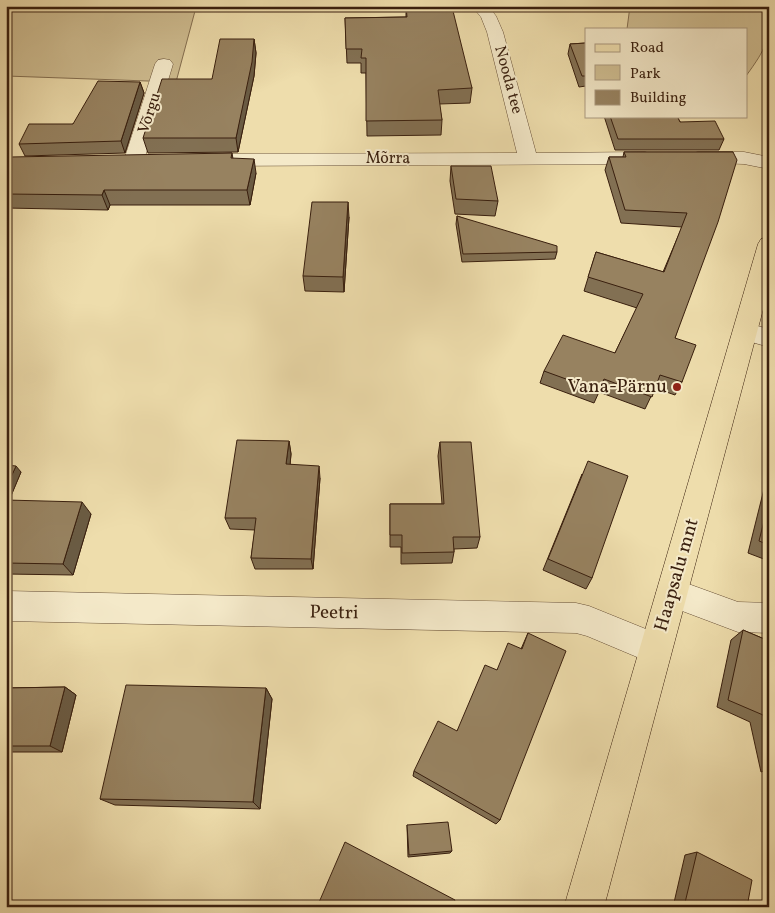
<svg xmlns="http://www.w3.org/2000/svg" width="775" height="913" font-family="Vollkorn,serif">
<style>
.green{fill:#cfbd91;stroke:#846e50}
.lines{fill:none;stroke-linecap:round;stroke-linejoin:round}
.minor-casing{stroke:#664e36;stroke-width:1}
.major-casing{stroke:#391f0e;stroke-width:1}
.minor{fill:#f4e9c9;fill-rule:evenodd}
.major{fill:#eeddac;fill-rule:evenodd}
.wall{fill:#827053;stroke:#391f0e}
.shaded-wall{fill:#6a5b43;stroke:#391f0e}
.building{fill:#978260;stroke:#391f0e}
.poi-dot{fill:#8f2418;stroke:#f4e9c9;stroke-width:2}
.labels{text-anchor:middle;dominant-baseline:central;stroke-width:4;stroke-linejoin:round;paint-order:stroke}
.far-street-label{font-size:16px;fill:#391f0e;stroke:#f4e9c9}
.poi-label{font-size:19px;fill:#391f0e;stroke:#f4e9c9;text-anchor:end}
.street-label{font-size:19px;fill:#391f0e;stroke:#f4e9c9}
</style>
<rect width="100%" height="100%" fill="#eeddac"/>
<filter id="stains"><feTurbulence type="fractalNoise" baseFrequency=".004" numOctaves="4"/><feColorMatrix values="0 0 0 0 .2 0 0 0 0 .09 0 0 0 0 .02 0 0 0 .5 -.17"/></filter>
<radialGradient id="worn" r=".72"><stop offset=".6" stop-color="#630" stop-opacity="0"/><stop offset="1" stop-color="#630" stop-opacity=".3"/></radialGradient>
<!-- green -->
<g class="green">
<path d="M6,6H375L195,11L176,82L6,76Z"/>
<path d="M630,6H769C769,42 767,47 746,76V29H627Z"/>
</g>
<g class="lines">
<!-- minor casing -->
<g class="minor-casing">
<g id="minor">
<path d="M472,6H488L496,16L503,32L536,153L645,152L652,154L655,158L652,162L645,164L216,166L209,164L206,160L209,156L216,154L517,153L487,32L481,17Z"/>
<path d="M164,59L170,60L173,64L144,160L141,164L134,166L127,164L124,160L155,64L158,60Z"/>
<path d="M698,152H744L769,157V169L744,164L691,162L688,158L691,154Z"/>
<path d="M746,323L769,329V347L737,338L734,332L737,326Z"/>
<path d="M672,578L738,602L769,603V633L738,632L661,603L656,593L661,583Z"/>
<path d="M6,591L576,603L589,606L668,638L672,649L668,660L656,665L587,636L576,633L6,621Z"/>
</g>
</g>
<!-- major casing -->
<g class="major-casing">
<path id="major" d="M769,237V287L604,907H564L758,244L761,239Z"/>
</g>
<!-- minor -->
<use href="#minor" class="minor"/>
<!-- major -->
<use href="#major" class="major"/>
</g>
<!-- wall -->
<g class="wall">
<path d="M406,6L438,11L472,88L470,103L439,104L442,120L441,135L367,136L366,73H361V63H347L345,18L406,17Z"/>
<path d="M254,39L256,53L254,76L238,152L148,153L143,138L212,79Z"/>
<path d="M586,43V86L579,87L568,54L570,44Z"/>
<path d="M140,82L144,93L125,153L25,156L19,144L73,124Z"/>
<path d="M604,116H677L680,122L724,139L719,150H615Z"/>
<path d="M624,152H733L675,338L682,382L675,395L655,388L645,409L599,392L594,403L540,383L544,371L615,353L637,308L584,291L596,252L663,272L682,227L621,223L605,170L609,157H623Z"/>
<path d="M232,153L233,159L256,173L250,205H110L108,210L6,208V165Z"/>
<path d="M451,166L498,201L495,216L455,214L450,181Z"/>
<path d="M457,216L557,252L555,259L462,262L456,224Z"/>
<path d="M349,217L344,292L305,291L303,276Z"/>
<path d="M289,441L291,454L290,464L320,478L313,569H255L251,558L255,530L230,529L225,518Z"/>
<path d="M440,442L480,537L477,548L454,549V552L452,563L401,564V547H390V504H442L438,456Z"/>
<path d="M6,465L21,472L9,500L91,514L73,575L6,574Z"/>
<path d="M582,474L592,578L586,589L543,570Z"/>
<path d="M769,484V561L748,553L764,489Z"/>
<path d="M743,630L769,641V769L761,772L750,722L717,707L731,640Z"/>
<path d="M528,633L500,820L496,824L413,776L414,771L457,731L497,670L521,649Z"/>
<path d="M65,687L76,695L62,752H6V688Z"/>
<path d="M266,688L272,699L260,809L115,805L100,799Z"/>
<path d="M769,797V806L767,798Z"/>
<path d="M407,825L452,851L450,853L408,857Z"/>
<path d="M697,852L747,907H673L685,855Z"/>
</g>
<!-- shaded-wall -->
<g class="shaded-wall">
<path d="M254,39L256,53L254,76L238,152L236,138Z"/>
<path d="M140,82L144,93L125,153L121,141Z"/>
<path d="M254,159L256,173L250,205L247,190Z"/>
<path d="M104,190L110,205L108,210L102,195Z"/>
<path d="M348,202L349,217L344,292L343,277Z"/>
<path d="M289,441L291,454L289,477L286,464Z"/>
<path d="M16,466L21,472L6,508V488Z"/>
<path d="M319,466L320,478L313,569L311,559Z"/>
<path d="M82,502L91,514L73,575L63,564Z"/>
<path d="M65,687L76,695L62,752L50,746Z"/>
<path d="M266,688L272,699L260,809L253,802Z"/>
</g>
<!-- building -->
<g class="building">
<path d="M406,6H437L438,11H453L472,88L438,90L442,120L366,121V58H361L362,49H346L345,18L407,17Z"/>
<path d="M220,39H254L252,62L236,138H143L162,79H212Z"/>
<path d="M586,43V76H582L570,44Z"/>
<path d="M98,81L140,82L121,141L19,144L29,124H73Z"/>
<path d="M610,116H677L680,122L715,121L724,139H618Z"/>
<path d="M624,152H733L737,160L718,222L675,338L696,345L682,382L660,375L652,397L604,379L599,391L544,371L563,335L615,353L643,294L588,277L596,252L664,272L687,213L625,210L609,157H626Z"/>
<path d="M232,153L231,158L254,159L247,190H104L102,195L6,194V165L10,157Z"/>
<path d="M451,166H491L498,201L456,199Z"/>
<path d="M312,202H348L343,277L303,276Z"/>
<path d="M457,216L557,246V252L463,254Z"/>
<path d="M237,440L289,441L286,464L319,466L311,559L251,558L256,518H225Z"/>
<path d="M440,442H471L480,537H453L454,552L402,553V535H390V504H444Z"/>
<path d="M588,461L628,476L592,578L548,559Z"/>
<path d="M6,465L16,466L6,488Z"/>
<path d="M6,500L82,502L63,564L6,563Z"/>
<path d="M769,501V545L759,541Z"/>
<path d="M743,630L769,641V741L763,715L728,700Z"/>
<path d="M528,633L566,651L500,820L414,771L438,721L457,731L485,665L497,670L508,643L522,649Z"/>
<path d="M126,685L266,688L253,802L100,799Z"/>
<path d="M65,687L50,746H6V688Z"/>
<path d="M448,822L452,851L409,855L407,825Z"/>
<path d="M345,842L455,900L452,907H317Z"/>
<path d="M697,852L752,880L747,907H684Z"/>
</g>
<!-- markers -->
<circle class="poi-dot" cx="677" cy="387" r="5"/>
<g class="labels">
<!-- far-street labels -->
<g class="far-street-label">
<text transform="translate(508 80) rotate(75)">Nooda tee</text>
<text transform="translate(150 113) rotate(-72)">Võrgu</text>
<text x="388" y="159">Mõrra</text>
</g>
<!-- poi labels -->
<g class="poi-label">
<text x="667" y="387">Vana-Pärnu</text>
</g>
<!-- street labels -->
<g class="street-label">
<text transform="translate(677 575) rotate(-74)">Haapsalu mnt</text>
<text transform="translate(334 613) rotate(1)">Peetri</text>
</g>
</g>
<!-- margin -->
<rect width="775" height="913" fill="none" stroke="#eeddac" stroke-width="25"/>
<rect x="8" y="8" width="760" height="898" fill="none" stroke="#391f0e" stroke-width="2.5"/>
<rect x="12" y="12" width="750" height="888" fill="none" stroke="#391f0e"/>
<!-- legend -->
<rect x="585" y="28" width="162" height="90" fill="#f4e9c9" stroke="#a9987e"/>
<rect x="595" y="44" width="25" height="8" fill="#eeddac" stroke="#a9987e"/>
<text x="630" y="52" font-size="15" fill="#391f0e">Road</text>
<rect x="595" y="65" width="25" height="15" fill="#cfbd91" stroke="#a9987e"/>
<text x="630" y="78" font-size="15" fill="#391f0e">Park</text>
<rect x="595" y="90" width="25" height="15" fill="#978260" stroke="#a9987e"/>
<text x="630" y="102" font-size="15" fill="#391f0e">Building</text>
<rect width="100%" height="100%" filter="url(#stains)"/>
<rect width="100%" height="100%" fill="url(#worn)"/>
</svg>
